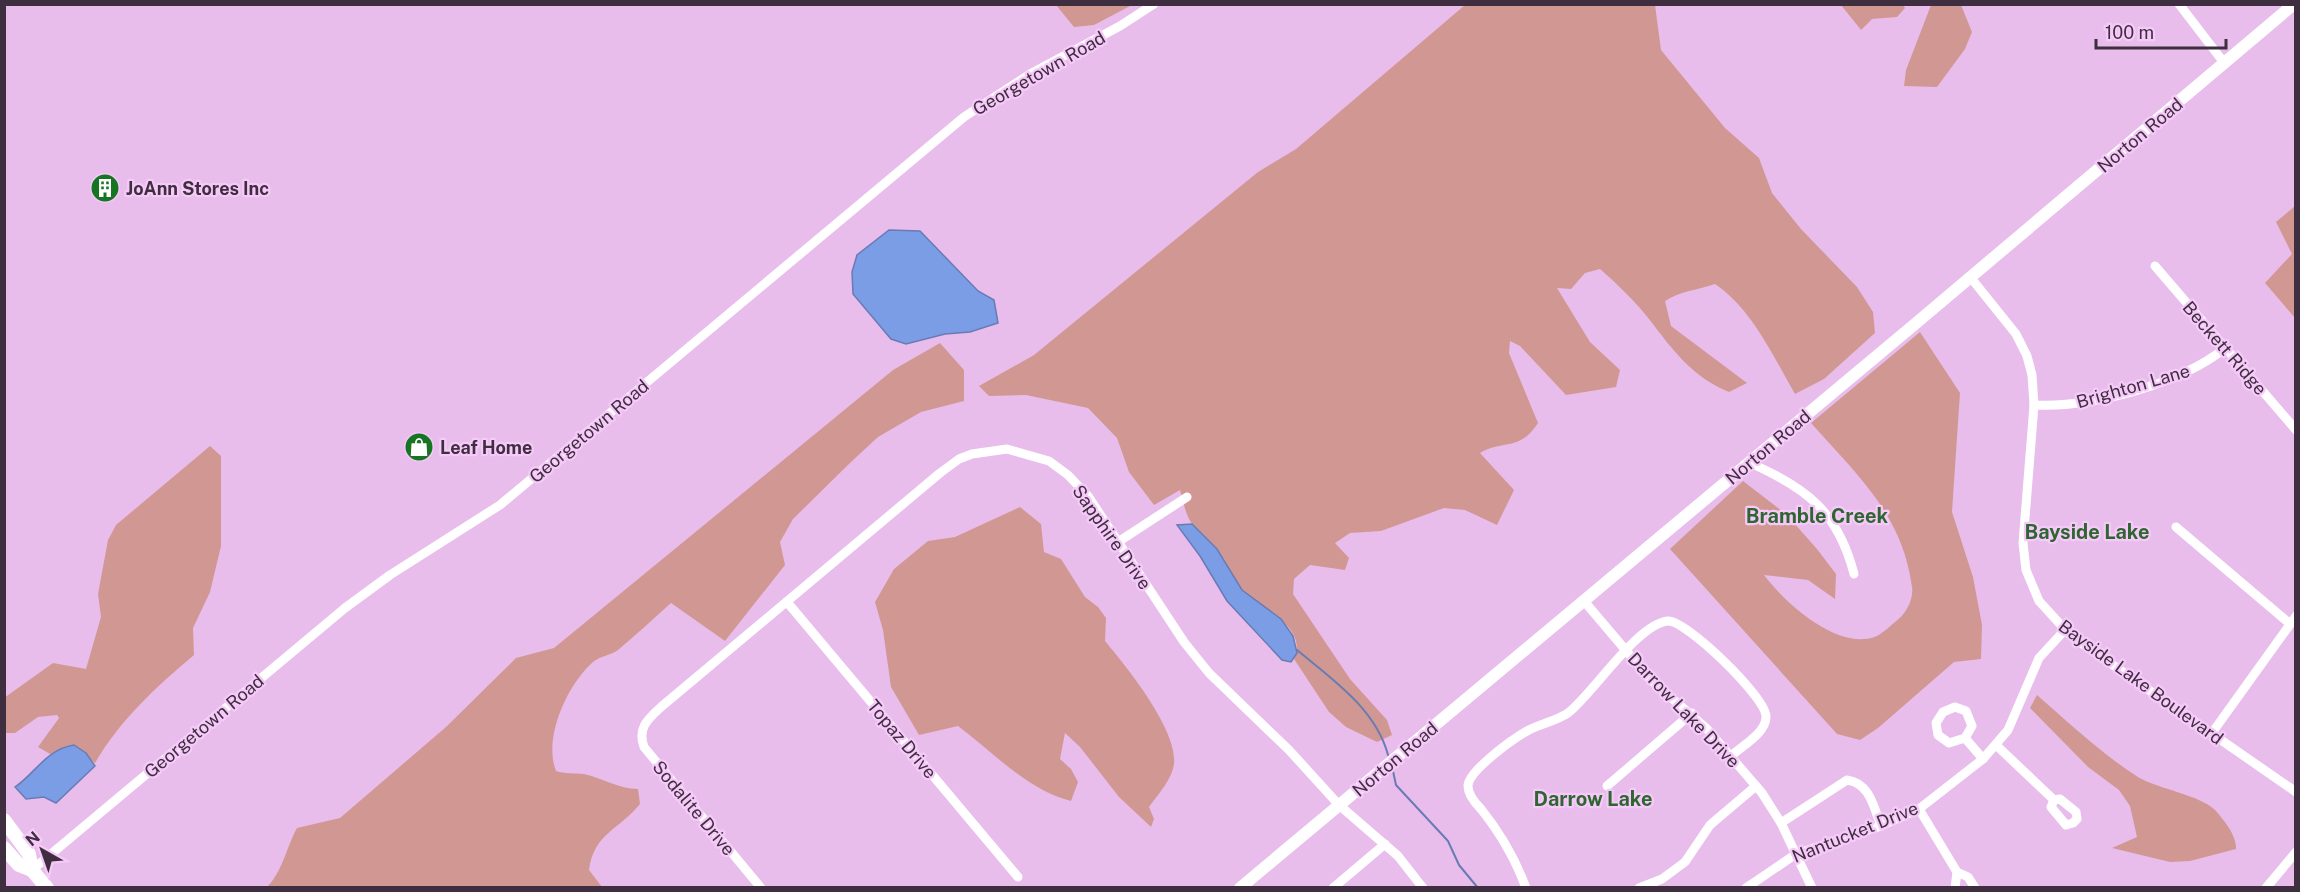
<svg xmlns="http://www.w3.org/2000/svg" width="2300" height="892" font-family="'Public Sans',sans-serif">
<style>
.green{fill:#d19893}
.water{fill:#7b9de6;stroke:#697bb4;stroke-width:1.5}
.lines{fill:none;stroke-linecap:round;stroke-linejoin:round}
.stream{stroke:#697bb4;stroke-width:2}
.street{stroke:#fff;stroke-width:9}
.secondary{stroke:#fff;stroke-width:12}
.primary{stroke:#fff;stroke-width:14}
.labels{text-anchor:middle;dominant-baseline:central;stroke-width:4.5;stroke-linejoin:round;paint-order:stroke}
.street-label{font-size:18px;fill:#3f2d40;stroke:#f6caf8}
.poi-label{font-size:18px;font-weight:bold;fill:#3f2d40;stroke:#f6caf8;text-anchor:start}
.neighbourhood-label{font-size:20px;font-weight:bold;fill:#2f6531;stroke:#f6caf8}
</style>
<rect width="100%" height="100%" fill="#e8bdeb"/>
<!-- green -->
<g class="green">
<path d="M1056,5H1132L1094,25L1074,27Z"/>
<path d="M1465,5H1655L1661,50L1725,128L1759,158L1772,193L1801,229L1857,287L1873,312L1875,333L1824,379L1795,394C1773,356 1752,309 1715,284C1698,290 1680,291 1665,301L1671,326L1747,383L1729,392C1692,377 1672,349 1649,319C1635,301 1617,284 1600,269L1585,273L1571,289L1557,288L1590,342L1620,370L1616,387L1566,395L1520,346L1510,341L1509,353L1538,423C1519,452 1505,439 1480,453L1514,490L1497,525L1465,510L1444,508L1381,531L1350,533L1335,543L1349,558L1345,570L1310,565L1294,579L1293,594L1350,679L1387,720L1392,735L1377,742L1346,727L1329,712L1294,659C1309,627 1260,608 1243,591C1234,583 1230,569 1224,559C1215,545 1205,536 1193,525C1186,517 1183,501 1180,490L1154,505L1129,472L1117,438L1088,408L1026,395L989,396L979,386L1034,355L1258,172L1296,149Z"/>
<path d="M1841,5H1903L1905,8L1897,17L1872,19L1861,30Z"/>
<path d="M1931,5H1961L1972,32L1965,49L1937,87L1904,86L1906,70Z"/>
<path d="M2295,206V318L2265,283L2292,254L2276,222Z"/>
<path d="M1920,332L1960,393L1952,512L1973,577L1982,625L1981,659L1954,662L1878,728L1860,740L1837,734L1670,549L1743,481L1786,514L1817,549L1836,574L1835,599L1808,580L1764,575C1785,603 1839,652 1877,636C1883,633 1890,626 1895,622C1905,615 1914,600 1912,587C1902,514 1858,476 1811,423Z"/>
<path d="M940,343L964,370V401L921,412L878,437L851,462L793,519L780,542L785,565L725,641L671,603C653,619 636,635 618,650C611,655 600,656 593,662C567,685 543,738 556,771C565,774 574,773 584,774C602,778 619,789 638,789L640,804C619,830 594,833 589,870L602,887H267C283,871 286,848 297,828L340,818L446,727L516,658L554,648L893,370Z"/>
<path d="M210,446L221,456V546L210,592L193,628L194,655C155,688 121,719 95,763L74,745L50,754L38,747L59,718L57,715L38,717L15,733H5L4,698L53,663L86,669L101,617L98,594L108,540L116,525Z"/>
<path d="M1020,507L1041,524L1044,552L1061,559L1085,597L1098,607L1106,618L1105,641C1126,666 1178,730 1174,764C1172,779 1158,795 1149,807L1154,819L1151,827L1119,797L1080,747L1065,733L1060,759L1071,769L1078,782L1071,801C1027,790 993,752 958,726L919,735L891,687L883,630L875,602L894,569L928,541L955,537Z"/>
<path d="M2037,695C2069,723 2102,754 2138,777C2158,789 2200,795 2215,810C2224,820 2237,836 2236,849L2190,861L2170,862L2112,848L2137,837L2130,806L2119,790L2088,767L2030,708Z"/>
</g>
<!-- water -->
<g class="water">
<path d="M889,230L920,231L978,291L994,300L998,323L970,332L945,334L906,344L891,339L853,294L852,272L857,255Z"/>
<path d="M1192,524L1217,549L1242,590L1281,619L1293,636L1297,653L1291,662L1282,660L1227,601L1200,556L1177,525Z"/>
<path d="M74,745L86,753L95,766L56,803L44,797L26,799L15,787C37,772 45,750 74,745Z"/>
</g>
<g class="lines">
<!-- stream -->
<g class="stream">
<path d="M1297,650C1332,679 1376,709 1388,755"/>
<path d="M1393,771L1396,785L1448,841L1459,865L1478,888"/>
</g>
<!-- street -->
<g class="street">
<path d="M2179,4L2225,64"/>
<path d="M2155,266L2296,430"/>
<path d="M1971,278L2016,334L2027,356L2032,375L2034,405L2023,543L2026,570L2039,601L2071,636L2296,792"/>
<path d="M2034,405C2091,408 2181,384 2225,348"/>
<path d="M1750,463C1807,488 1838,512 1854,574"/>
<path d="M2176,527L2289,623"/>
<path d="M1118,542L1187,497"/>
<path d="M1584,601L1651,680L1707,729L1762,793L1781,823L1812,888"/>
<path d="M787,602L1018,877"/>
<path d="M2212,733L2296,616"/>
<path d="M1965,738L1949,743L1938,735L1936,723L1943,712L1955,707L1966,711L1972,726L1965,738L1983,759"/>
<path d="M1996,745L2054,800L2060,799L2076,812L2077,819L2073,823L2066,825L2051,807L2054,800"/>
<path d="M1607,786L1692,713"/>
<path d="M1919,809L1957,872L1968,877L1975,888"/>
<path d="M1781,823L1847,780C1870,783 1874,808 1881,826"/>
<path d="M32,870L345,608L390,575L500,505L964,117L1030,74L1120,26L1154,4"/>
<path d="M761,888L644,747C637,728 648,719 661,707L940,473L959,459L972,454L1007,449L1049,461L1068,475L1088,496L1184,642L1209,673L1289,750L1339,805L1398,856L1423,888"/>
<path d="M1333,888L1385,844"/>
<path d="M1526,888C1515,858 1501,834 1481,809C1475,803 1468,795 1468,786C1468,771 1513,739 1527,731C1540,724 1556,721 1568,713C1592,695 1638,623 1668,621C1686,620 1767,698 1766,717C1766,733 1742,746 1731,756"/>
<path d="M1639,888L1662,879L1685,862L1710,825L1756,786"/>
<path d="M1746,888L1796,854L1881,826L1919,809L1983,759L2008,730L2039,658L2064,631"/>
<path d="M1955,888L1957,872"/>
<path d="M2266,888L2296,852"/>
</g>
<!-- secondary -->
<path class="secondary" d="M1240,888L1915,324L2294,4"/>
<!-- primary -->
<g class="primary">
<path d="M4,820L29,854L32,870L47,888"/>
<path d="M4,848L19,865L32,870"/>
</g>
</g>
<!-- icons -->
<defs>
<g id="building-disc" transform="scale(1.5)"><circle r="9.5" fill="#167422" stroke="#f6caf8"/><path d="M-4-6H4V6H1V3H-1V6H-4ZM-2.5-4.3h1.7v1.8h-1.7ZM.8-4.3h1.7v1.8H.8ZM-2.5-1h1.7V.8h-1.7ZM.8-1h1.7V.8H.8Z" fill="#fff"/></g>
<g id="shop-disc" transform="scale(1.5)"><circle r="9.5" fill="#167422" stroke="#f6caf8"/><path d="M-5-2.5h2.3a2.7 3.5 0 0 1 5.4 0H5L5.5 6h-11ZM-1.5-2.5h3a1.5 2.3 0 0 0-3 0Z" fill="#fff"/></g>
</defs>
<g fill-rule="evenodd">
<use href="#building-disc" x="105" y="188"/>
<use href="#shop-disc" x="419" y="447"/>
</g>
<g class="labels">
<!-- street labels -->
<g class="street-label">
<text transform="translate(1039 73) rotate(-30)">Georgetown Road</text>
<text transform="translate(2140 135) rotate(-40)">Norton Road</text>
<text transform="translate(2225 348) rotate(49)">Beckett Ridge</text>
<text transform="translate(2133 386) rotate(-16)">Brighton Lane</text>
<text transform="translate(589 431) rotate(-40)">Georgetown Road</text>
<text transform="translate(1768 447) rotate(-40)">Norton Road</text>
<text transform="translate(1112 537) rotate(55)">Sapphire Drive</text>
<text transform="translate(2141 682) rotate(36)">Bayside Lake Boulevard</text>
<text transform="translate(1684 710) rotate(46)">Darrow Lake Drive</text>
<text transform="translate(204 726) rotate(-40)">Georgetown Road</text>
<text transform="translate(902 739) rotate(50)">Topaz Drive</text>
<text transform="translate(1395 759) rotate(-40)">Norton Road</text>
<text transform="translate(694 808) rotate(50)">Sodalite Drive</text>
<text transform="translate(1855 832) rotate(-22)">Nantucket Drive</text>
</g>
<!-- poi labels -->
<g class="poi-label">
<text x="126" y="188">JoAnn Stores Inc</text>
<text x="440" y="447">Leaf Home</text>
</g>
<!-- neighbourhood labels -->
<g class="neighbourhood-label">
<text x="1817" y="516">Bramble Creek</text>
<text x="2087" y="532">Bayside Lake</text>
<text x="1593" y="799">Darrow Lake</text>
</g>
</g>
<!-- border -->
<rect width="2300" height="892" fill="none" stroke="#3f2d40" stroke-width="12"/>
<!-- north arrow -->
<g transform="translate(42 850) rotate(320)" stroke="#f6caf8" stroke-width="4.5" paint-order="stroke">
<path d="M0-4.5L10 22L0 15L-10 22Z" fill="#3f2d40"/>
<text y="-9" font-size="16" font-weight="bold" text-anchor="middle" fill="#3f2d40">N</text>
</g>
<!-- scale -->
<path d="M2096 39v9h130v-9" fill="none" stroke="#3f2d40" stroke-width="3"/>
<text x="2105" y="39" font-size="18" fill="#3f2d40" stroke="#f6caf8" stroke-width="4.5" paint-order="stroke">100 m</text>
</svg>
